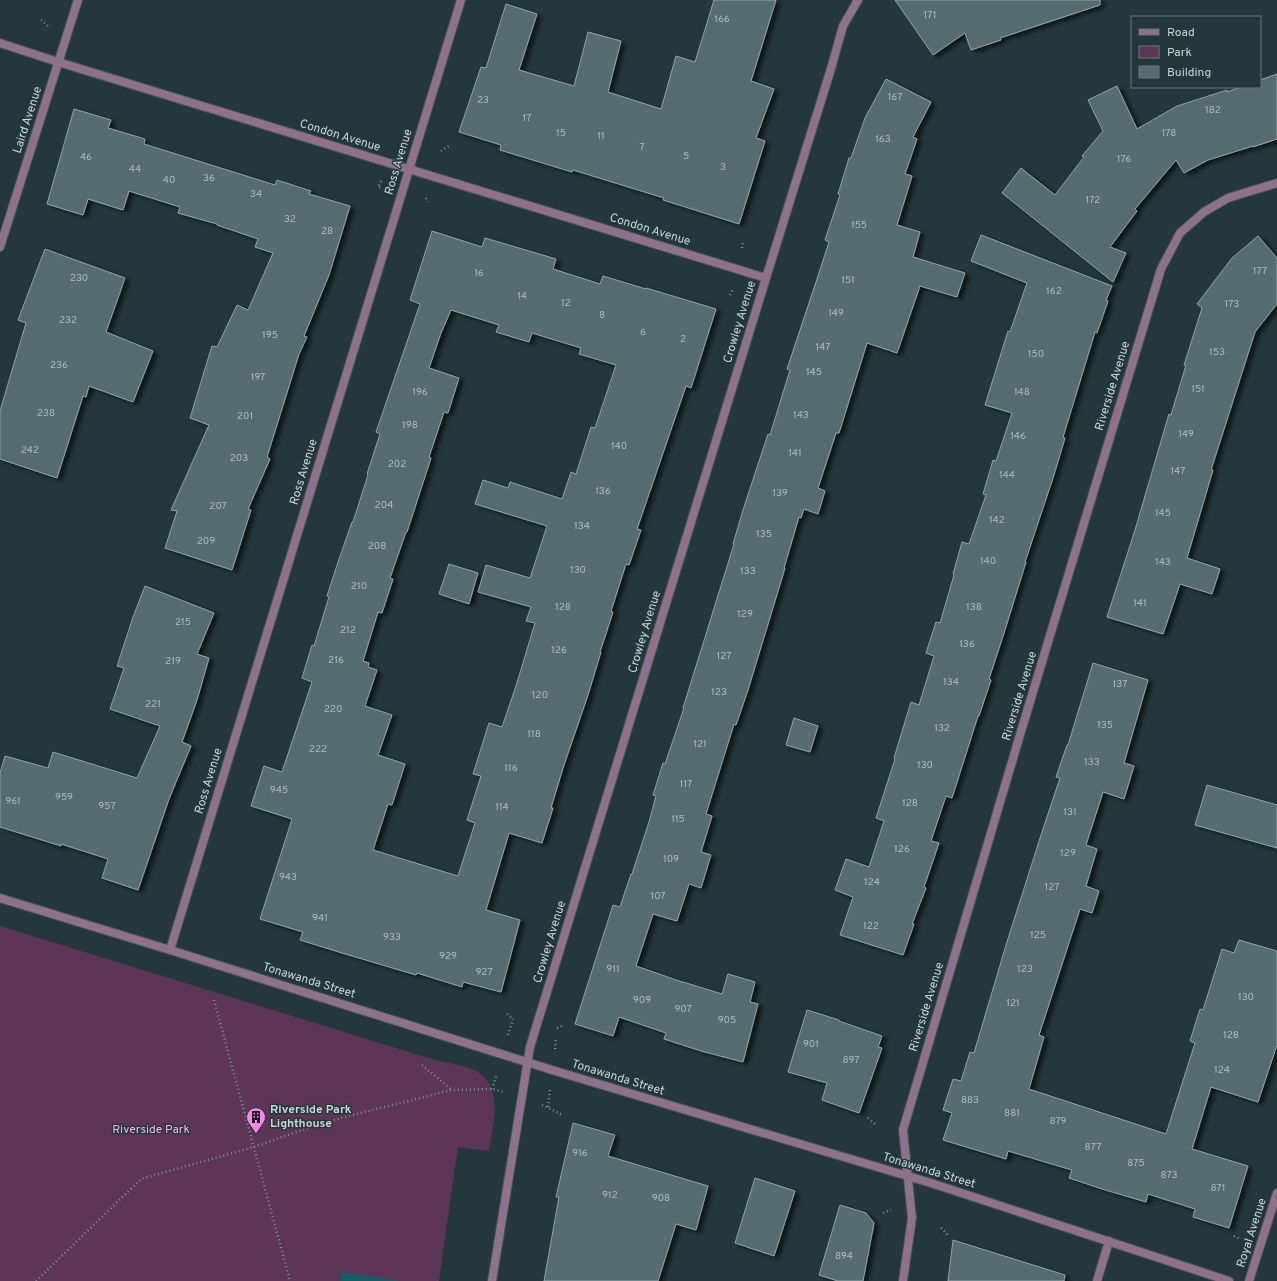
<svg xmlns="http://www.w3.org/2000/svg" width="1277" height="1281" font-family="Overpass,sans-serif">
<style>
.green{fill:#5d3557}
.water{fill:#195b65}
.building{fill:#566c6f;stroke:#8ea5a9;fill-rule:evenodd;filter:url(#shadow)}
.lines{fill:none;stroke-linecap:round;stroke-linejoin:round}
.service-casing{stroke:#425457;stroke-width:10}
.minor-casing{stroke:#425457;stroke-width:10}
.tertiary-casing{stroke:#425457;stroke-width:10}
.path{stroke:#7d8d8f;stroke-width:2.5;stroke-dasharray:1 3;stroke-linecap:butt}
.service{stroke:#8f7289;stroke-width:8}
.minor{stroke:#8f7289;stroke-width:8}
.tertiary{stroke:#8f7289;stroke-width:8}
.labels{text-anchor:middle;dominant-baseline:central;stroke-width:3;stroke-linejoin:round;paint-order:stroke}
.number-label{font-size:10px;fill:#adbcbe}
.street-label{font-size:12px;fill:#cad6d8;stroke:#24383b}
.poi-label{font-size:12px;font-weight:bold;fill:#cad6d8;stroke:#24383b;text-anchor:start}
.park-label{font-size:12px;fill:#feb6f1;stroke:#24383b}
</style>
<defs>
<filter id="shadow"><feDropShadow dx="4.5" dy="2.5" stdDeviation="2" flood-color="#0009"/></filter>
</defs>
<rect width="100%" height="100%" fill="#24383b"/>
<!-- green -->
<path class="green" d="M0,926L435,1060C445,1062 470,1067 477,1071C504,1088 493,1125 489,1151L458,1147L439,1281H0Z"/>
<!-- water -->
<path class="water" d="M341,1272L397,1280V1281H340Z"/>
<!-- building -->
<g class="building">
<path d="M714,0H776L751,81L774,89L756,138L765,141L739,224L663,200L664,198L573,170L572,172L500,150L501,145L459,132L481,67L486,68L506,4L537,14L519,70L574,86L588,32L621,41L608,92L661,109L676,56L695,62Z"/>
<path d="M895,0H1100V5L1000,38L1001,40L971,50L965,33L933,55Z"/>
<path d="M1277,74V139L1253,147V146L1208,160L1184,173L1176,160L1135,209L1137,211L1110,247L1126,253L1113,282L1002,193L1021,168L1055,195L1084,157L1082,156L1103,131L1088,100L1117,86L1137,129L1177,106L1227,90V92L1241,87H1260V80Z"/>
<path d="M886,79L931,102L913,137L917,139L905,174L912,176L897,225L920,232L913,257L965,273L957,297L920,286L897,353L867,343L839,433H836L818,488L825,491L818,514L804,509L801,518L799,517L784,568H785L748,690L736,725L734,724L706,814L712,816L701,852L711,855L701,888L689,884L677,921L653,914L636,966L682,982H683L722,994L728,974L755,982L750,1002L758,1004L743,1062L701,1051L664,1039L666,1033L619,1017L613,1036L575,1024L613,905L620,907L631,874H632L649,822L656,796L653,795L663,763L665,764L684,708H683L734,544H733L743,510L768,434L770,435L790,370L787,369L819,273L829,242L825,240L840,195L838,194L849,158H851L865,118Z"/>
<path d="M74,109L111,120L108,128L145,139L144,144L275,185L277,180L311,191L309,194L350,206L329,275L304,336L307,337L299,354L267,457L270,459L248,509L251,510L232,570L165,548L177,511L171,510L209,425L190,418L212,346L217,347L237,305L248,310L273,253L255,247L258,239L217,225V224L178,213L180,207L129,191L123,210L88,199L83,215L47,204Z"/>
<path d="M432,231L482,247L485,238L556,259L553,269L600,284L603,276L646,289V288L716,309L691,388L686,386L637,529L641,530L629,565L626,564L611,611L613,612L600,652H601L588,695L563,768L551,808H553L542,843L509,833L486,910L520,920L501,992L463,982L462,987L417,973L416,975L342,953L300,940L303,932L260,919L292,819L251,806L264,766L282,772L312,682L302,678L312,645L314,646L329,597L327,596L338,562L352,522H353L368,475L367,474L380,434L376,432L420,304L410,300ZM451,310L499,325L496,332L529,342L532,333L581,348L579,354L616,365L595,428L591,427L576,474L571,472L562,499L510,482L508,488L483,480L475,504L547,526L530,578L486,565L478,592L531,607L526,621L535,623L516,686L502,727L489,723L473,774L481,776L467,820L475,823L458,876L373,850L388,804L392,805L405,764L378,755L392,715L365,706L377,670L368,667L369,663L363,661L378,612L382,613L393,579L390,578L406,532H407L431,458L429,457L444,412L448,413L459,378L429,368L441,333Z"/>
<path d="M981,235L1112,286L1106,300L1108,301L1097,333L1095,332L1071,411L1063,437L1065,438L1053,478L1025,562H1026L1004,633L989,679L991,680L979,716H978L952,798L946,796L931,841L939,843L924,887L926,888L912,924H914L903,955L840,935L853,897L835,890L846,859L869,867L884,821L876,818L895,759L894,758L911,702L919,705L934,656L926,653L936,622L940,623L954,575L953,574L962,542L969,544L986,495L983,494L993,460L996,461L1012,413L985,405L1008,331L1010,332L1027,283L971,261Z"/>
<path d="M1258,236L1277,258V304L1255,332L1211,470H1213L1187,558L1220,569L1212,594L1180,584L1163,634L1107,617L1135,530L1169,414L1171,415L1186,365H1184L1202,308L1197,304L1232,258Z"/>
<path d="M45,249L125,278L106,332L153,351L133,402L89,386L86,397L83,396L57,478L0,459V411L26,323L18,320Z"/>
<path d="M449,564L478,573L469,604L439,594Z"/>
<path d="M145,586L214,613L197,654L209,658L197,700L182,742L191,746L169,799L138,890L102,878L108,859L61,844V846L0,827V773L5,756L48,768L53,752L137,778L160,726L110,709L124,668L117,666L133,617Z"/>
<path d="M1093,663L1148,680L1124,763L1134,766L1124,799L1103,792L1086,845L1097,849L1086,886L1099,891L1092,913L1080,909L1039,1035L1044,1037L1029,1089L1166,1134L1195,1043L1190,1041L1200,1009L1203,1010L1222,949L1234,953L1239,940L1277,951V1045L1258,1102L1211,1087L1192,1149L1248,1166L1229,1228L1193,1217L1195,1209L1148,1194L1146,1202L1102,1189L1069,1178L1072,1170L1008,1151L1006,1159L943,1140L952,1113L943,1110L953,1079L961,1081L970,1052L974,1053L1006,945L1042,832L1060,778L1056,777L1067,745H1068Z"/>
<path d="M794,718L818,726L810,752L786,745Z"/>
<path d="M1207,785L1277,805V848L1195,825Z"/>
<path d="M807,1010L839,1020V1021L882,1036L878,1047L882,1048L859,1113L822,1100L827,1083L788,1072Z"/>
<path d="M573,1123L615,1135L608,1156L708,1186L696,1230L676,1224L658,1281H544L559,1197H556Z"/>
<path d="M755,1178L795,1191L774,1256L735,1243Z"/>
<path d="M840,1205L866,1213L874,1223L863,1281H838L819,1275Z"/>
<path d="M953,1240L1065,1275L1064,1281H948Z"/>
</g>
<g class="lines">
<!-- service casing -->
<g class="service-casing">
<path id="service" d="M1097,1281L1109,1241"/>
</g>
<!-- minor casing -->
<g class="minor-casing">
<g id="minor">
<path d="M0,43L58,62L766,278"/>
<path d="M0,247L78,0"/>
<path d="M170,950L461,0"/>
<path d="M492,1281L530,1047L766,278L830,72L843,26L858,0"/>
<path d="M903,1281L912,1218L903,1130L1022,728L1161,269L1180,233L1204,212L1228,198L1277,183"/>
<path d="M1249,1281L1277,1193"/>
</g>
</g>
<!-- tertiary casing -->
<g class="tertiary-casing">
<path id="tertiary" d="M0,898L170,950L552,1070L931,1183L1229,1281"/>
</g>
<!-- path -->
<g class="path">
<path d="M41,20L48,26"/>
<path d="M441,151L449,146"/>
<path d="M381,181L378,187L383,188"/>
<path d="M426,198L428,202"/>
<path d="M742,248L743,240"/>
<path d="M730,295L733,289"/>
<path d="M214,1000L290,1281"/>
<path d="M507,1014L513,1019"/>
<path d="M557,1028L564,1025"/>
<path d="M508,1035L513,1019"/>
<path d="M555,1049L556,1038"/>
<path d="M422,1065L451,1089"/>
<path d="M492,1089L497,1074"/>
<path d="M542,1105L563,1115"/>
<path d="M548,1107L550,1090"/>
<path d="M868,1118L875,1124"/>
<path d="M883,1213L891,1210"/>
<path d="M941,1228L948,1235"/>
<path d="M1234,1236L1240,1239"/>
<path d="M36,1281L141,1179L254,1147L322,1123L451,1090L492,1089L503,1092"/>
</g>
<!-- service -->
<use href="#service" class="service"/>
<!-- minor -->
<use href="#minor" class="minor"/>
<!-- tertiary -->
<use href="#tertiary" class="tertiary"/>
</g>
<!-- icons -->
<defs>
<g id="building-pin" transform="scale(1)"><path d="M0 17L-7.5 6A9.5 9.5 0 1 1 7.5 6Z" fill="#f987e8" stroke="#24383b"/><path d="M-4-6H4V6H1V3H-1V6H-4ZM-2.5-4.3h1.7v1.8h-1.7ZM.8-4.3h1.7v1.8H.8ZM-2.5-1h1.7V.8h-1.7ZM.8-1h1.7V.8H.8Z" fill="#111"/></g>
</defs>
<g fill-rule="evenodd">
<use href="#building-pin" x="256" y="1117"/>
</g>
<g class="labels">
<!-- number labels -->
<g class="number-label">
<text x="930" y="15">171</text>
<text x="722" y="19">166</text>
<text x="895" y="97">167</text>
<text x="483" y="100">23</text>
<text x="1213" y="110">182</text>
<text x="527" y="118">17</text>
<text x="561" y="133">15</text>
<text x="1169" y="133">178</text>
<text x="601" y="136">11</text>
<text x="883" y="139">163</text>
<text x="642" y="147">7</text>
<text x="686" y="156">5</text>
<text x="86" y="157">46</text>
<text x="1124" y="159">176</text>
<text x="723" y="167">3</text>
<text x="135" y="169">44</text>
<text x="209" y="178">36</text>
<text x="169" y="180">40</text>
<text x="256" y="194">34</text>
<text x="1093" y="200">172</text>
<text x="290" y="219">32</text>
<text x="859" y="225">155</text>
<text x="327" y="231">28</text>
<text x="1260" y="271">177</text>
<text x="479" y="273">16</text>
<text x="79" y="278">230</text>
<text x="848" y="280">151</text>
<text x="1054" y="291">162</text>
<text x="522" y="296">14</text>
<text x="566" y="303">12</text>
<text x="1232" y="304">173</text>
<text x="836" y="313">149</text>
<text x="602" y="315">8</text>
<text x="68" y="320">232</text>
<text x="643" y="332">6</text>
<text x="270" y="335">195</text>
<text x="683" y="339">2</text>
<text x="823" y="347">147</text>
<text x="1217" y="352">153</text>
<text x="1036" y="354">150</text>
<text x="59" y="365">236</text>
<text x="814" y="372">145</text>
<text x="258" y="377">197</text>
<text x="1198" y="389">151</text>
<text x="420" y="392">196</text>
<text x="1022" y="392">148</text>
<text x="46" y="413">238</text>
<text x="801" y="415">143</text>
<text x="245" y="416">201</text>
<text x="410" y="425">198</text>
<text x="1186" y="434">149</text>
<text x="1018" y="436">146</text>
<text x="619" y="446">140</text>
<text x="30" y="450">242</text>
<text x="795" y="453">141</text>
<text x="239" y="458">203</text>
<text x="397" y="464">202</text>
<text x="1178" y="471">147</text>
<text x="1007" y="475">144</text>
<text x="603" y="491">136</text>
<text x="780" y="493">139</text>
<text x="384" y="505">204</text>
<text x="218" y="506">207</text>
<text x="1163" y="513">145</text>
<text x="997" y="520">142</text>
<text x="582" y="526">134</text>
<text x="764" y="534">135</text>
<text x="206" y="541">209</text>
<text x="377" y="546">208</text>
<text x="988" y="561">140</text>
<text x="1163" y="562">143</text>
<text x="578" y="570">130</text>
<text x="748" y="571">133</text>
<text x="359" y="586">210</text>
<text x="1140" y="603">141</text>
<text x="563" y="607">128</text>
<text x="974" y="607">138</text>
<text x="745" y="614">129</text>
<text x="183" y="622">215</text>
<text x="348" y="630">212</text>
<text x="967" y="644">136</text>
<text x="559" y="650">126</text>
<text x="724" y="656">127</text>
<text x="336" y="660">216</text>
<text x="173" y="661">219</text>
<text x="951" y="682">134</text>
<text x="1120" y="684">137</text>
<text x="719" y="692">123</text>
<text x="540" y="695">120</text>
<text x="153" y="704">221</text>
<text x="333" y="709">220</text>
<text x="1105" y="725">135</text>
<text x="942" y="728">132</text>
<text x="534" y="734">118</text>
<text x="700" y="744">121</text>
<text x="318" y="749">222</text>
<text x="1092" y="762">133</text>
<text x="925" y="765">130</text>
<text x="511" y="768">116</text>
<text x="686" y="784">117</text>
<text x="279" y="790">945</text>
<text x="64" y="797">959</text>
<text x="13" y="801">961</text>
<text x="910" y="803">128</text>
<text x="107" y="806">957</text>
<text x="502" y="807">114</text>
<text x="1070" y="812">131</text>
<text x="678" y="819">115</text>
<text x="902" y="849">126</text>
<text x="1068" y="853">129</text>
<text x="671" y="859">109</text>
<text x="288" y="877">943</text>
<text x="872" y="882">124</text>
<text x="1052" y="887">127</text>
<text x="658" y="896">107</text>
<text x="320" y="918">941</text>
<text x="871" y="926">122</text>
<text x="1038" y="935">125</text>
<text x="392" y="937">933</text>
<text x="448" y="956">929</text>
<text x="613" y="969">911</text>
<text x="1025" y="969">123</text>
<text x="484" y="972">927</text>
<text x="1246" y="997">130</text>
<text x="642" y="1000">909</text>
<text x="1013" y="1003">121</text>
<text x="683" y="1009">907</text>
<text x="727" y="1020">905</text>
<text x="1231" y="1035">128</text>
<text x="811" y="1044">901</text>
<text x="851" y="1060">897</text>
<text x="1222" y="1070">124</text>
<text x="970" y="1100">883</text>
<text x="1012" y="1113">881</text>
<text x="1058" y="1121">879</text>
<text x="1093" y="1147">877</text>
<text x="580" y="1153">916</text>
<text x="1136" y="1163">875</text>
<text x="1169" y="1175">873</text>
<text x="1218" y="1188">871</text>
<text x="610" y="1195">912</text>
<text x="661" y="1198">908</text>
<text x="844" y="1256">894</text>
</g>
<!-- street labels -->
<g class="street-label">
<text transform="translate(28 120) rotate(-72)">Laird Avenue</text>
<text transform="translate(340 136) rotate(17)">Condon Avenue</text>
<text transform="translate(399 162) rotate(-73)">Ross Avenue</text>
<text transform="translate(650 230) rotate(17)">Condon Avenue</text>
<text transform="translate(740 322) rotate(-73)">Crowley Avenue</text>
<text transform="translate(1113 386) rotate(-73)">Riverside Avenue</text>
<text transform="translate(304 472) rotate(-73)">Ross Avenue</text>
<text transform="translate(645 632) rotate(-73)">Crowley Avenue</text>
<text transform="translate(1020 696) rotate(-73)">Riverside Avenue</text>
<text transform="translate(209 781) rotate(-73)">Ross Avenue</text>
<text transform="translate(550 942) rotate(-73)">Crowley Avenue</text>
<text transform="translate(309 981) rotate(17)">Tonawanda Street</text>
<text transform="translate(927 1007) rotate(-73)">Riverside Avenue</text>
<text transform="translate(618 1078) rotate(17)">Tonawanda Street</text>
<text transform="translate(929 1171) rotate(17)">Tonawanda Street</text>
<text transform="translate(1252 1233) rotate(-72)">Royal Avenue</text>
</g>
<!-- poi labels -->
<g class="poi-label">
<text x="270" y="1110">Riverside Park<tspan x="270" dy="14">Lighthouse</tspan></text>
</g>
<!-- park labels -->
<g class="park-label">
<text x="151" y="1130">Riverside Park</text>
</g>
</g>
<!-- legend -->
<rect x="1131" y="16" width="130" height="72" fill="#24383b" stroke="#66777a"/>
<rect x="1139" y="29" width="20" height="6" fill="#8f7289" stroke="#66777a"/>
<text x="1167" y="36" font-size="12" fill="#cad6d8">Road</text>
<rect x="1139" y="46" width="20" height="12" fill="#5d3557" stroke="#66777a"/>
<text x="1167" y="56" font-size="12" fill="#cad6d8">Park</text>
<rect x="1139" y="66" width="20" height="12" fill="#566c6f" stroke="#66777a"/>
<text x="1167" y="76" font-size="12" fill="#cad6d8">Building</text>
</svg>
